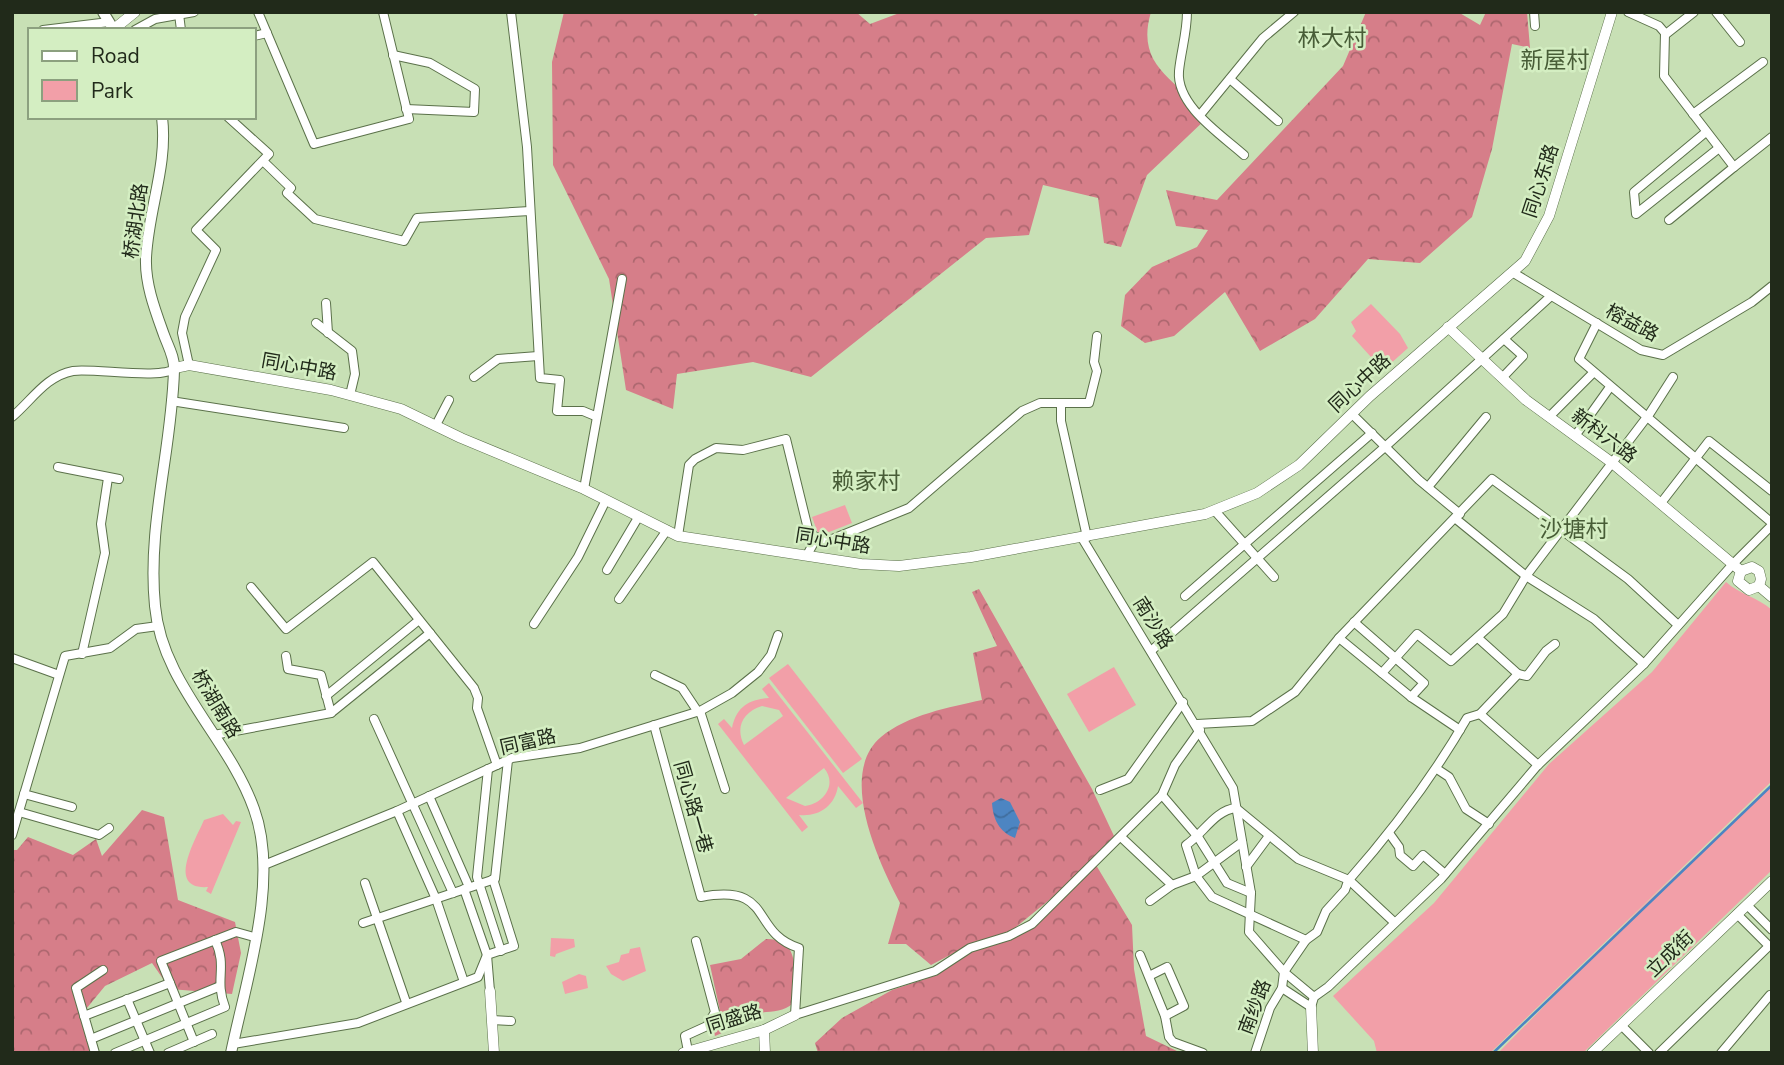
<svg xmlns="http://www.w3.org/2000/svg" width="1784" height="1065" font-family="'Nunito Sans','Noto Sans SC',sans-serif">
<style>
.green{fill:#f29fa8;fill-rule:evenodd}
.forest{fill:url(#forest-crowns)}
.water{fill:url(#water-waves)}
.lines{fill:none;stroke-linecap:round;stroke-linejoin:round}
.stream{stroke:#4d85c2;stroke-width:2.5}
.minor-casing{stroke:#5b714a;stroke-width:10}
.tertiary-casing{stroke:#5b714a;stroke-width:11}
.secondary-casing{stroke:#5b714a;stroke-width:12}
.minor{stroke:#fff;stroke-width:8}
.tertiary{stroke:#fff;stroke-width:10}
.secondary{stroke:#fff;stroke-width:10}
.labels{text-anchor:middle;dominant-baseline:central;stroke-width:5;stroke-linejoin:round;paint-order:stroke}
.street-label{font-size:19px;fill:#212a1a;stroke:#d4eec2}
.quarter-label{font-size:23px;fill:#485d37;stroke:#d4eec2}
</style>
<defs>
<pattern id="forest-crowns" width="20" height="18" patternUnits="userSpaceOnUse" patternTransform="scale(1.75)"><rect width="20" height="18" fill="#d67e89"/><path d="M2 6a3 3 0 1 1 6 0M12 15a3 3 0 1 1 6 0" fill="none" stroke="#ad676f"/></pattern>
<pattern id="water-waves" width="16" height="10" patternUnits="userSpaceOnUse" patternTransform="scale(1.75)"><rect width="16" height="10" fill="#4d85c2"/><path d="M0 5q4-4 8 0t8 0" fill="none" stroke="#406d9d"/></pattern>
</defs>
<rect width="100%" height="100%" fill="#c8e0b5"/>
<!-- green -->
<g class="green">
<path d="M1371,304L1400,334L1408,348L1389,365L1380,367L1352,336L1356,331L1351,322Z"/>
<path d="M845,505L852,523L819,536L812,517Z"/>
<path d="M1726,582C1741,595 1757,597 1772,610V781L1490,1053H1377L1374,1041L1333,996L1434,903L1549,764L1652,672Z"/>
<path d="M788,664L862,759L843,773L769,678Z"/>
<path d="M1114,667L1136,705L1089,732L1067,694Z"/>
<path d="M769,683L863,803L856,808L838,786C835,806 819,817 799,815L808,827L802,832L718,724L724,719L732,728C736,708 748,699 769,698L762,689ZM762,706L779,710L783,716L744,745C735,727 743,712 762,706ZM824,768C838,785 823,804 805,806L786,798Z"/>
<path d="M1772,785V870L1583,1053H1498L1643,906Z"/>
<path d="M223,814L233,825L236,821L241,822L211,894L206,891L208,887C165,890 196,839 204,820Z"/>
<path d="M551,938L574,939L575,947L556,954L555,957L550,956Z"/>
<path d="M640,947L646,971L623,981L611,974L606,966L619,962L621,955L629,953L630,949Z"/>
<path d="M579,974L586,976L588,988L565,994L562,982Z"/>
</g>
<!-- forest -->
<g class="forest">
<path d="M564,12H752L755,16L761,12H856L870,24L902,12H1151C1134,69 1180,79 1207,118L1147,175L1121,247L1104,243L1098,198L1043,185L1029,235L986,238L811,377L753,362L677,374L673,409L626,390L609,279L553,165L552,62Z"/>
<path d="M1366,12H1458L1480,25L1486,12H1527L1530,48L1512,44L1492,149L1472,217L1420,263L1368,259L1315,319L1260,351L1225,292L1174,336L1145,343L1121,326L1125,295L1152,267L1197,247L1208,230L1176,226L1166,190L1217,200L1343,66Z"/>
<path d="M979,589L1092,789L1114,836L1064,888L1010,932L975,942L931,965L906,944H888L900,903C879,863 837,774 881,737C907,715 950,707 982,700L973,653L997,646L972,592Z"/>
<path d="M142,810L164,817L178,900L235,922L241,953L232,994L170,989L152,963L105,986L82,1014L91,1053H12V850H17L28,837L73,855L96,839L102,856Z"/>
<path d="M1096,865L1132,925L1134,969L1146,1036L1181,1053H818L815,1043L842,1018L892,990L937,975L963,955L993,941H1006L1046,916Z"/>
<path d="M766,939C803,938 794,977 793,1003C781,1015 765,1009 750,1016C738,1022 728,1031 715,1036L713,1028L722,1020L710,965L741,959Z"/>
</g>
<!-- water -->
<path class="water" d="M1001,798L1010,802L1020,822L1015,838C999,832 993,819 992,803Z"/>
<g class="lines">
<!-- stream -->
<path class="stream" d="M1493,1053L1772,785"/>
<!-- minor casing -->
<g class="minor-casing">
<g id="minor">
<path d="M258,12L314,144L409,119L383,12"/>
<path d="M511,12L527,147L540,378L560,380L557,411H583L595,416"/>
<path d="M1187,12C1187,33 1181,51 1179,71C1176,106 1222,135 1244,155"/>
<path d="M1534,12L1535,26"/>
<path d="M1628,12L1659,26L1665,33L1664,76L1734,167L1669,220"/>
<path d="M1716,12L1740,42"/>
<path d="M179,14L181,30"/>
<path d="M43,30L109,22"/>
<path d="M135,30L155,19L194,12"/>
<path d="M1666,34L1694,12"/>
<path d="M254,36L267,33"/>
<path d="M393,55L430,63L475,89L474,112L406,109"/>
<path d="M1230,79L1278,121"/>
<path d="M1693,114L1763,62"/>
<path d="M1200,115L1263,38L1294,12"/>
<path d="M1706,132L1634,192L1636,214L1719,148"/>
<path d="M264,162L291,188L287,193L315,219L404,241L417,218L530,211"/>
<path d="M1734,167L1772,137"/>
<path d="M1512,272L1641,350L1663,355L1752,302L1772,286"/>
<path d="M326,303L328,333"/>
<path d="M316,323L352,351L355,374L350,395"/>
<path d="M1597,323L1579,359L1772,523"/>
<path d="M189,365L182,333L185,317L216,250L196,230L269,154L228,117"/>
<path d="M474,377L498,359L538,356"/>
<path d="M1502,378L1523,356L1504,339"/>
<path d="M171,401L344,428"/>
<path d="M1061,403V421L1087,537"/>
<path d="M1352,414L1419,480L1460,514"/>
<path d="M12,417C32,400 46,376 73,371C94,368 164,380 175,368"/>
<path d="M1549,417L1593,373"/>
<path d="M436,425L449,400"/>
<path d="M1575,436L1610,387"/>
<path d="M58,467L119,479"/>
<path d="M1428,487L1486,417"/>
<path d="M584,489L622,279"/>
<path d="M1661,503L1709,441L1772,491"/>
<path d="M1215,511L1274,577"/>
<path d="M1456,519L1526,576L1594,619L1644,664"/>
<path d="M678,536L689,465L695,459L716,448L743,450L786,439L809,533L825,542L909,508L1022,411L1040,403H1089L1097,371L1094,362L1097,336"/>
<path d="M1082,538L1233,788L1251,893L1249,932L1284,972L1314,997"/>
<path d="M807,555L817,537"/>
<path d="M607,570L639,516"/>
<path d="M251,587L286,629L373,562L474,688L478,698L477,708L497,765"/>
<path d="M1185,596L1372,433"/>
<path d="M619,599L667,530"/>
<path d="M1354,622L1424,683L1411,697"/>
<path d="M534,624L578,557L606,500"/>
<path d="M1339,638L1411,697L1460,730"/>
<path d="M1478,638L1518,674"/>
<path d="M1152,650L1386,446L1551,296"/>
<path d="M82,654L105,553L101,524L108,478"/>
<path d="M286,656L288,669L321,675L331,713"/>
<path d="M12,658L59,675"/>
<path d="M1382,673L1417,634L1451,661L1503,614L1526,576L1650,413L1673,377"/>
<path d="M655,675L682,688L698,712"/>
<path d="M326,696L419,620"/>
<path d="M700,711L725,789"/>
<path d="M1480,714L1538,765"/>
<path d="M374,719L453,893"/>
<path d="M1197,724L1252,721L1295,692L1339,638L1492,479L1628,579L1678,625"/>
<path d="M654,725L701,897C775,883 749,932 799,948L795,1015L935,971L970,948L1009,936L1032,924L1162,795L1175,765L1200,730"/>
<path d="M214,735L331,713L430,633"/>
<path d="M488,769L477,877L501,951"/>
<path d="M1437,769L1449,777L1466,809L1489,824"/>
<path d="M1100,790L1128,779L1183,702"/>
<path d="M24,794L72,807"/>
<path d="M1162,795L1198,837L1227,883L1251,893"/>
<path d="M429,796L469,887"/>
<path d="M397,811L436,899L464,982"/>
<path d="M19,812L99,835L109,828"/>
<path d="M1389,833L1399,847L1400,855L1413,866L1423,855L1445,874"/>
<path d="M12,835L65,656L110,648L136,629L158,626"/>
<path d="M1121,837L1172,885"/>
<path d="M264,865L397,811L512,758L580,748L700,711L732,693L758,672L771,655L778,635"/>
<path d="M1246,867L1269,836"/>
<path d="M365,883L406,1002"/>
<path d="M464,889L487,955L490,991"/>
<path d="M1150,901L1172,885L1196,876L1242,842"/>
<path d="M1747,905L1772,930"/>
<path d="M363,923L495,879L508,760"/>
<path d="M1306,940L1212,897L1196,876L1186,845C1203,834 1215,810 1236,808L1298,859L1349,880L1394,922"/>
<path d="M1140,955L1165,1016L1169,1037L1173,1042L1203,1053"/>
<path d="M1149,976L1167,967L1184,1006L1165,1016"/>
<path d="M1282,988L1311,1007L1314,997L1328,987L1441,879L1537,766L1644,664L1733,564L1772,525"/>
<path d="M127,999L150,1053"/>
<path d="M84,1016L170,983"/>
<path d="M492,1020L511,1021"/>
<path d="M1621,1025L1649,1053"/>
<path d="M91,1039L218,987"/>
<path d="M194,1042L161,961L236,932L254,937"/>
<path d="M233,1044L358,1023L478,977L487,955L514,946L493,879"/>
<path d="M688,1051L685,1036L707,1026L715,1012L696,941"/>
<path d="M95,1053L76,988L103,970"/>
<path d="M115,1053L225,1007C214,978 228,968 215,940"/>
<path d="M168,1053L212,1034"/>
<path d="M1255,1053L1270,1008L1282,988L1284,972L1306,940L1317,932L1326,911L1345,890L1348,881C1393,830 1433,777 1467,718L1480,714L1518,674L1527,676L1546,651L1555,644"/>
<path d="M1659,1053L1769,946L1737,914"/>
<path d="M1721,1053L1770,995"/>
</g>
</g>
<!-- tertiary casing -->
<g class="tertiary-casing">
<g id="tertiary">
<path d="M114,29L135,12"/>
<path d="M1448,327L1526,400L1611,462L1741,571"/>
<path d="M175,368L189,365L331,390L401,409L461,438L584,489L678,536L861,564L899,566L971,557L1205,514L1257,493L1299,465L1370,396L1525,261L1549,216L1612,12"/>
<path d="M1741,571L1738,581L1749,590L1759,586"/>
<path d="M1741,571L1752,567L1759,571L1761,579L1759,586"/>
<path d="M1759,586L1772,597"/>
<path d="M490,991L494,1053"/>
<path d="M1311,1007L1313,1053"/>
<path d="M764,1030L765,1053"/>
<path d="M683,1053L764,1030L795,1015"/>
<path d="M1592,1053L1772,881"/>
</g>
</g>
<!-- secondary casing -->
<g class="secondary-casing">
<g id="secondary">
<path d="M103,12L114,30"/>
<path d="M162,117C168,166 148,210 146,258C145,284 155,310 164,335C168,346 175,358 174,370C172,449 147,526 155,606C162,684 229,738 254,809C280,880 246,980 231,1053"/>
</g>
</g>
<!-- minor -->
<use href="#minor" class="minor"/>
<!-- tertiary -->
<use href="#tertiary" class="tertiary"/>
<!-- secondary -->
<use href="#secondary" class="secondary"/>
</g>
<g class="labels">
<!-- street labels -->
<g class="street-label">
<text transform="translate(1541 181) rotate(-72)">同心东路</text>
<text transform="translate(136 221) rotate(-82)">桥湖北路</text>
<text transform="translate(1632 323) rotate(28)">榕益路</text>
<text transform="translate(299 367) rotate(10)">同心中路</text>
<text transform="translate(1360 383) rotate(-43)">同心中路</text>
<text transform="translate(1604 436) rotate(37)">新科六路</text>
<text transform="translate(833 541) rotate(9)">同心中路</text>
<text transform="translate(1153 623) rotate(58)">南沙路</text>
<text transform="translate(216 704) rotate(59)">桥湖南路</text>
<text transform="translate(528 742) rotate(-13)">同富路</text>
<text transform="translate(693 807) rotate(74)">同心路一巷</text>
<text transform="translate(1670 954) rotate(-44)">立成街</text>
<text transform="translate(1255 1007) rotate(-69)">南纱路</text>
<text transform="translate(734 1019) rotate(-17)">同盛路</text>
</g>
<!-- quarter labels -->
<g class="quarter-label">
<text x="1332" y="38">林大村</text>
<text x="1555" y="60">新屋村</text>
<text x="866" y="481">赖家村</text>
<text x="1574" y="529">沙塘村</text>
</g>
</g>
<!-- border -->
<rect width="1784" height="1065" fill="none" stroke="#212a1a" stroke-width="28"/>
<!-- legend -->
<rect x="28" y="28" width="228" height="91" fill="#d4eec2" stroke="#8ca07f" stroke-width="2"/>
<rect x="42" y="51" width="35" height="10" fill="#ffffff" stroke="#8ca07f" stroke-width="2"/>
<text x="91" y="63" font-size="21" fill="#212a1a">Road</text>
<rect x="42" y="80" width="35" height="21" fill="#f29fa8" stroke="#8ca07f" stroke-width="2"/>
<text x="91" y="98" font-size="21" fill="#212a1a">Park</text>
</svg>
